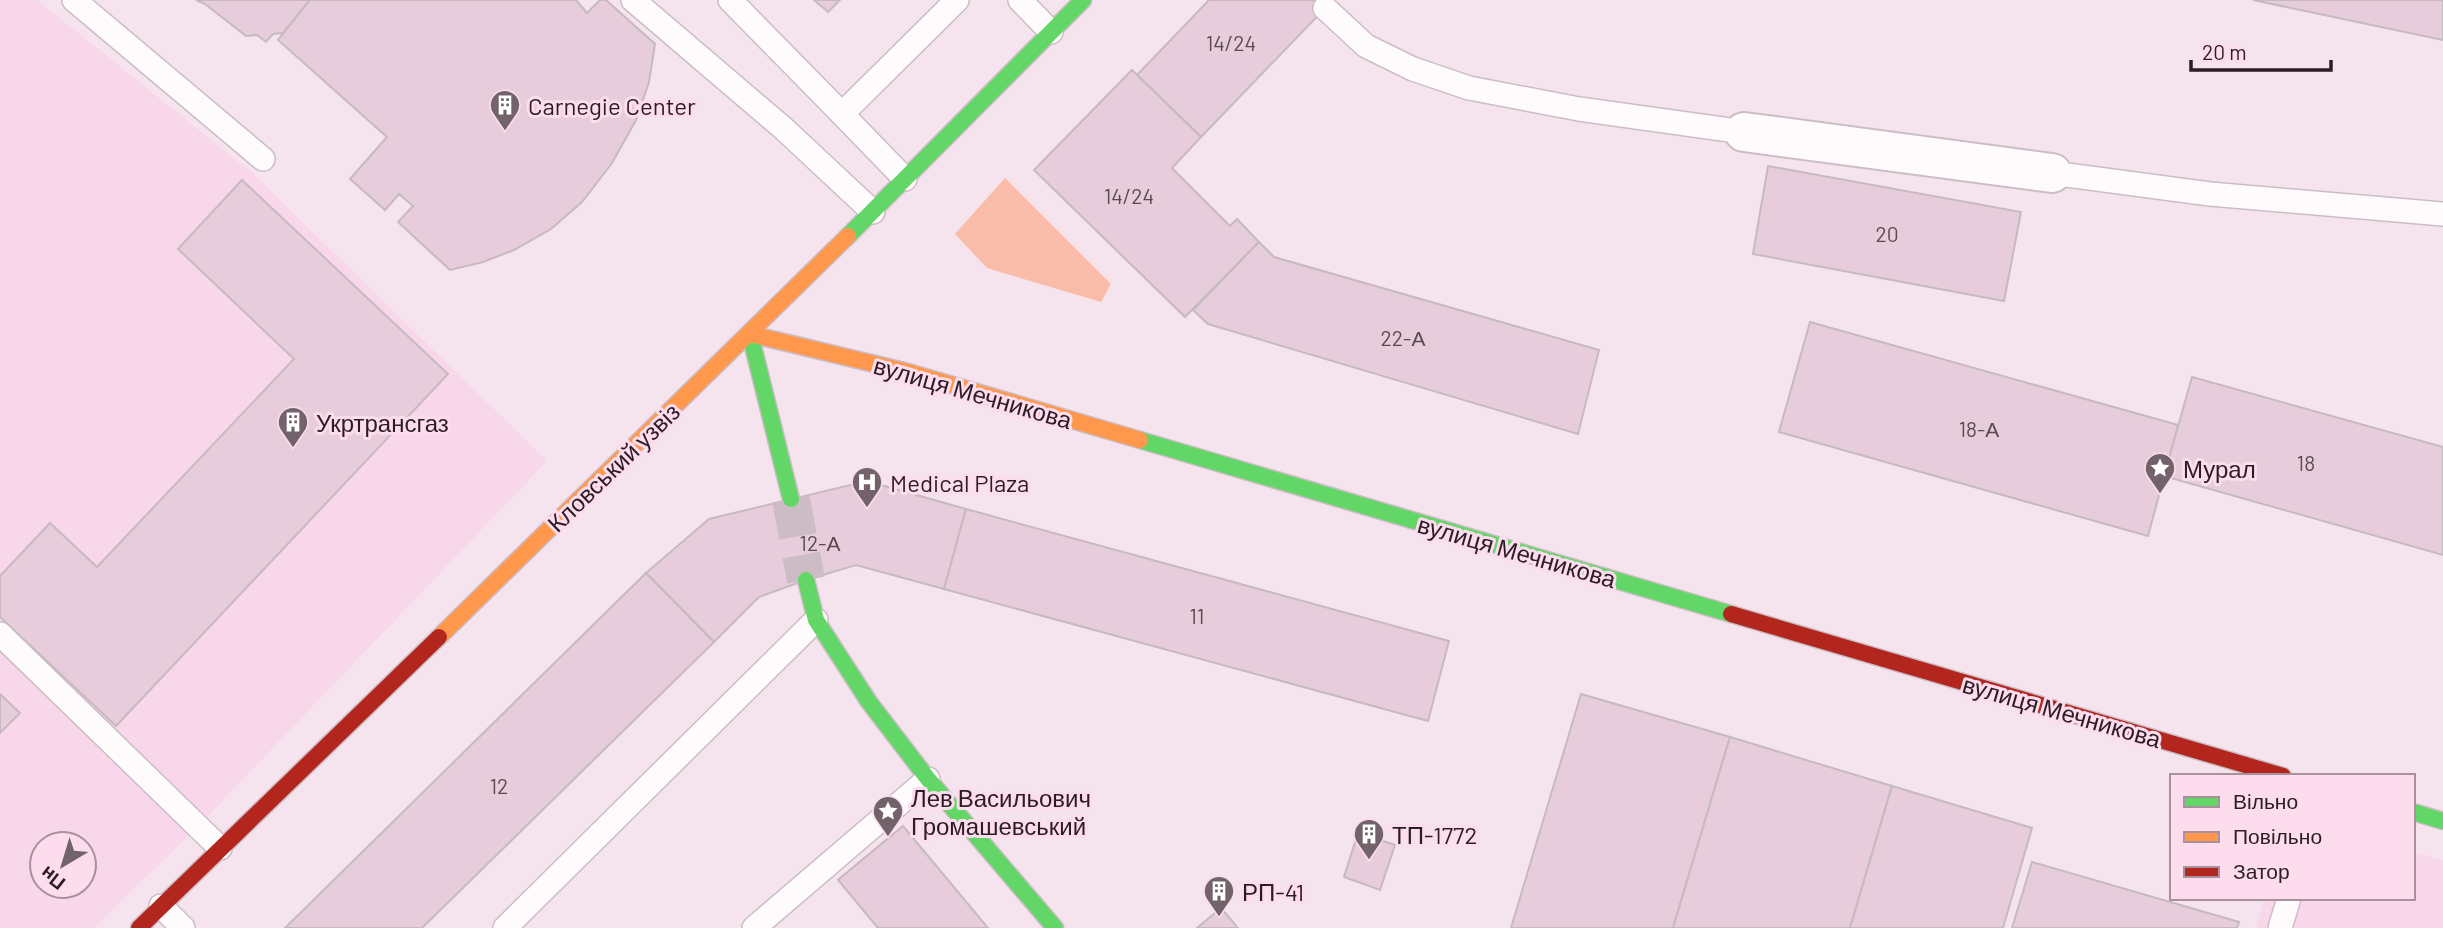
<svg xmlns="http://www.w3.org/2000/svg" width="2443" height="928" font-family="Barlow,sans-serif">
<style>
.built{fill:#f9d7ea;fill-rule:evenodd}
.green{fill:#f8bca8}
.building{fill:#e7cddb;stroke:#c7b9c0;stroke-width:2}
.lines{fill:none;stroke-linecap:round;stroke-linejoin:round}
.secondary-tunnel{stroke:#cdbcc5;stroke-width:38;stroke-dasharray:38 19;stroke-linecap:butt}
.lane-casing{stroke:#ccbdc5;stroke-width:26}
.street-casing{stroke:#ccbdc5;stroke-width:42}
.fast-casing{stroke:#ccbdc5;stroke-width:19}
.slow-casing{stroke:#ccbdc5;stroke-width:19}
.jam-casing{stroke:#ccbdc5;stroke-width:19}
.lane{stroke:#fefbfc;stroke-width:23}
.street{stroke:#fefbfc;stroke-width:38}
.fast{stroke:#63d668;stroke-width:16}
.slow{stroke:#ff974d;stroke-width:16}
.jam{stroke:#b3261e;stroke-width:16}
.labels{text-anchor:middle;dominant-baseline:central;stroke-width:6;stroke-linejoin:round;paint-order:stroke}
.number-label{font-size:21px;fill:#5a4952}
.poi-label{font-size:24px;fill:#2b1d25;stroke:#fddced;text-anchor:start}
.street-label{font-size:24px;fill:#2b1d25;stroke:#fddced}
</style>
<rect width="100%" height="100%" fill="#f5e4ed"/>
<!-- built -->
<g class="built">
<path d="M0,0H37L250,171L547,461L204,820L94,928H0ZM42,844H84V886H42Z"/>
<path d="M2413,852L2443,860V928H2256L2265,898H2413Z"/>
</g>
<!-- green -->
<path class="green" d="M1005,178L1111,284L1101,302L987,268L955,234Z"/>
<!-- building -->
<g class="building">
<path d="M196,0H310L283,33L273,34L266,42L257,35L246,36L205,4Z"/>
<path d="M310,0H576L587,13L600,0H606L655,44L649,82L636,120L612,163L582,202L551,229L514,250L483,262L450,270L398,222L413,206L399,194L385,210L350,179L387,137L278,40Z"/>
<path d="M814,0H840L828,12Z"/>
<path d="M1209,0H1333L1201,137L1137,75Z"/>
<path d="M2253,0H2443V40Z"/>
<path d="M1132,70L1201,137L1172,168L1230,226L1237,219L1259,242L1185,317L1034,170Z"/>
<path d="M1768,166L2021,212L2004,301L1753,254Z"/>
<path d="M242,180L448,374L116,726L0,617V576L50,523L97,567L294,359L178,249Z"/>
<path d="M1259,242L1274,257L1599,350L1578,434L1208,324L1193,310Z"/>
<path d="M1810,322L2178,425L2148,536L1779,432Z"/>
<path d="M2192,377L2443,447V555L2164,476Z"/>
<path d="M867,481L966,509L944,589L856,565L806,580L759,597L714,642L646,573L709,519Z"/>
<path d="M966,509L1449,641L1428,721L944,589Z"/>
<path d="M646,573L714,642L422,928H285Z"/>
<path d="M0,694L20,713L0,733Z"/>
<path d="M1581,694L1730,737L1673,928H1511Z"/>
<path d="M1730,737L1892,786L1850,928H1673Z"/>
<path d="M1892,786L2032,828L2003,928H1850Z"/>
<path d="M903,826L988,928H878L838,880Z"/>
<path d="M1358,833L1395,845L1380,890L1344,877Z"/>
<path d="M2032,862L2239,922L2237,928H2012Z"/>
<path d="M1221,908L1238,928H1197Z"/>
</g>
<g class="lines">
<!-- secondary-tunnel -->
<path class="secondary-tunnel" d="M791,499L806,580"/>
<!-- lane casing -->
<g class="lane-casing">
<g id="lane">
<path d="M74,0L263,159"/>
<path d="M633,0L783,128L873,212"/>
<path d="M730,0L842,114"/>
<path d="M1020,0L1051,32"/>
<path d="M1325,8L1366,46L1413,69L1469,88L1579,109L1744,132"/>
<path d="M2052,173L2210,194L2443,214"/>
<path d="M905,179L842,114L957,0"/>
<path d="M0,634L220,848"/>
<path d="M161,906L183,928"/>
<path d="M505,928L816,620"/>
<path d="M754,928L928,779"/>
<path d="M2280,928L2289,898"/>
</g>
</g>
<!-- street casing -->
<g class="street-casing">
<path id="street" d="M1744,132L2052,173"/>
</g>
<!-- fast casing -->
<g class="fast-casing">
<g id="fast">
<path d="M848,236L1083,0"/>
<path d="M750,334L791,499"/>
<path d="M1140,440L1731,614"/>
<path d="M806,580L816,620L869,702L928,779L1055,928"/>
<path d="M2413,812L2443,821"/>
</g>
</g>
<!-- slow casing -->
<g class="slow-casing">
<g id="slow">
<path d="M750,334L908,372L1140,440"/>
<path d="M439,637L848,236"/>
</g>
</g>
<!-- jam casing -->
<g class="jam-casing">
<g id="jam">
<path d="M1731,614L2283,776"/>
<path d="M139,928L439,637"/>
</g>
</g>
<!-- lane -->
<use href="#lane" class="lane"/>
<!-- street -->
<use href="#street" class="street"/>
<!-- fast -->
<use href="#fast" class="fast"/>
<!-- slow -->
<use href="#slow" class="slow"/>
<!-- jam -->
<use href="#jam" class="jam"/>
</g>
<!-- icons -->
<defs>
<g id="building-pin" transform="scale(1.575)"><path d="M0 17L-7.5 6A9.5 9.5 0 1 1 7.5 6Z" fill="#72636b" stroke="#fddced"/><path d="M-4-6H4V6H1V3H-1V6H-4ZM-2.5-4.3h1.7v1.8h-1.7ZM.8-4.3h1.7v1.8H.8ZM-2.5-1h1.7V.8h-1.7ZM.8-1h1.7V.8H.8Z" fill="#fff"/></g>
<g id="sight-pin" transform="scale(1.575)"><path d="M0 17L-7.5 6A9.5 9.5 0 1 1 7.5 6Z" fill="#72636b" stroke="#fddced"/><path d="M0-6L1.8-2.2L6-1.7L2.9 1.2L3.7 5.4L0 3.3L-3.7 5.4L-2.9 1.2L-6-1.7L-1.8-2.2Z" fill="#fff"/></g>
<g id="hospital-pin" transform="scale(1.575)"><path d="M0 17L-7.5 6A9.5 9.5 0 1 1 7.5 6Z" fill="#72636b" stroke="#fddced"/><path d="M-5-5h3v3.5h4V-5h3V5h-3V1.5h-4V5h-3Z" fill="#fff"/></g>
</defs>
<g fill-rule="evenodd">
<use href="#building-pin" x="505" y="105"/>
<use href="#building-pin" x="293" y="422"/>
<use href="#sight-pin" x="2160" y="468"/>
<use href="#hospital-pin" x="867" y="482"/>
<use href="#sight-pin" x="888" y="811"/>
<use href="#building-pin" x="1369" y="834"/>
<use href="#building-pin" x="1219" y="891"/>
</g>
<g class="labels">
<!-- number labels -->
<g class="number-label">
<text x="1231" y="42">14/24</text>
<text x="1129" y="195">14/24</text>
<text x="1887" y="233">20</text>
<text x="1403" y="337">22-А</text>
<text x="1979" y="428">18-А</text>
<text x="2306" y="462">18</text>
<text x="820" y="542">12-А</text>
<text x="1197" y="615">11</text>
<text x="499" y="785">12</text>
</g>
<!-- poi labels -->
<g class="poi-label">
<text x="528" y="105">Carnegie Center</text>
<text x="316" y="422">Укртрансгаз</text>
<text x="2183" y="468">Мурал</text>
<text x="890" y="482">Medical Plaza</text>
<text x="911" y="797">Лев Васильович<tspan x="911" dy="28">Громашевський</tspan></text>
<text x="1392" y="834">ТП-1772</text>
<text x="1242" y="891">РП-41</text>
</g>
<!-- street labels -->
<g class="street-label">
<text transform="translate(973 392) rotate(16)">вулиця Мечникова</text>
<text transform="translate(613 467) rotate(-44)">Кловський узвіз</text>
<text transform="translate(1517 551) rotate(16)">вулиця Мечникова</text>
<text transform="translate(2062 711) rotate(16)">вулиця Мечникова</text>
</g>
</g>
<!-- legend -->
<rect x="2170" y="774" width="245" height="126" fill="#fddced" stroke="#a9909d" stroke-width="2"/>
<rect x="2184" y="797" width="35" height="10" fill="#63d668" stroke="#a9909d" stroke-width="2"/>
<text x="2233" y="809" font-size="21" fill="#2b1d25">Вільно</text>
<rect x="2184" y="832" width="35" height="10" fill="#ff974d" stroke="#a9909d" stroke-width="2"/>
<text x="2233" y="844" font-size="21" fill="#2b1d25">Повільно</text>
<rect x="2184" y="867" width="35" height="10" fill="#b3261e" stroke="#a9909d" stroke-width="2"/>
<text x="2233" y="879" font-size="21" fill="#2b1d25">Затор</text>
<!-- north arrow -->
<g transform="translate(63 865) rotate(218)"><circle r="33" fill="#fddced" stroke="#a9909d" stroke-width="2"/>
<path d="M0-5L12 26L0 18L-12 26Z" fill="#72636b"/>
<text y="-10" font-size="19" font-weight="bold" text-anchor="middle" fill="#2b1d25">Пн</text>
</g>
<!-- scale -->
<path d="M2191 60v10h140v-10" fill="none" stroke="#2b1d25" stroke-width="3.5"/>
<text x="2202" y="60" font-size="21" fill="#2b1d25" stroke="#fddced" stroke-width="5" paint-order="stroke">20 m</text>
</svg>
